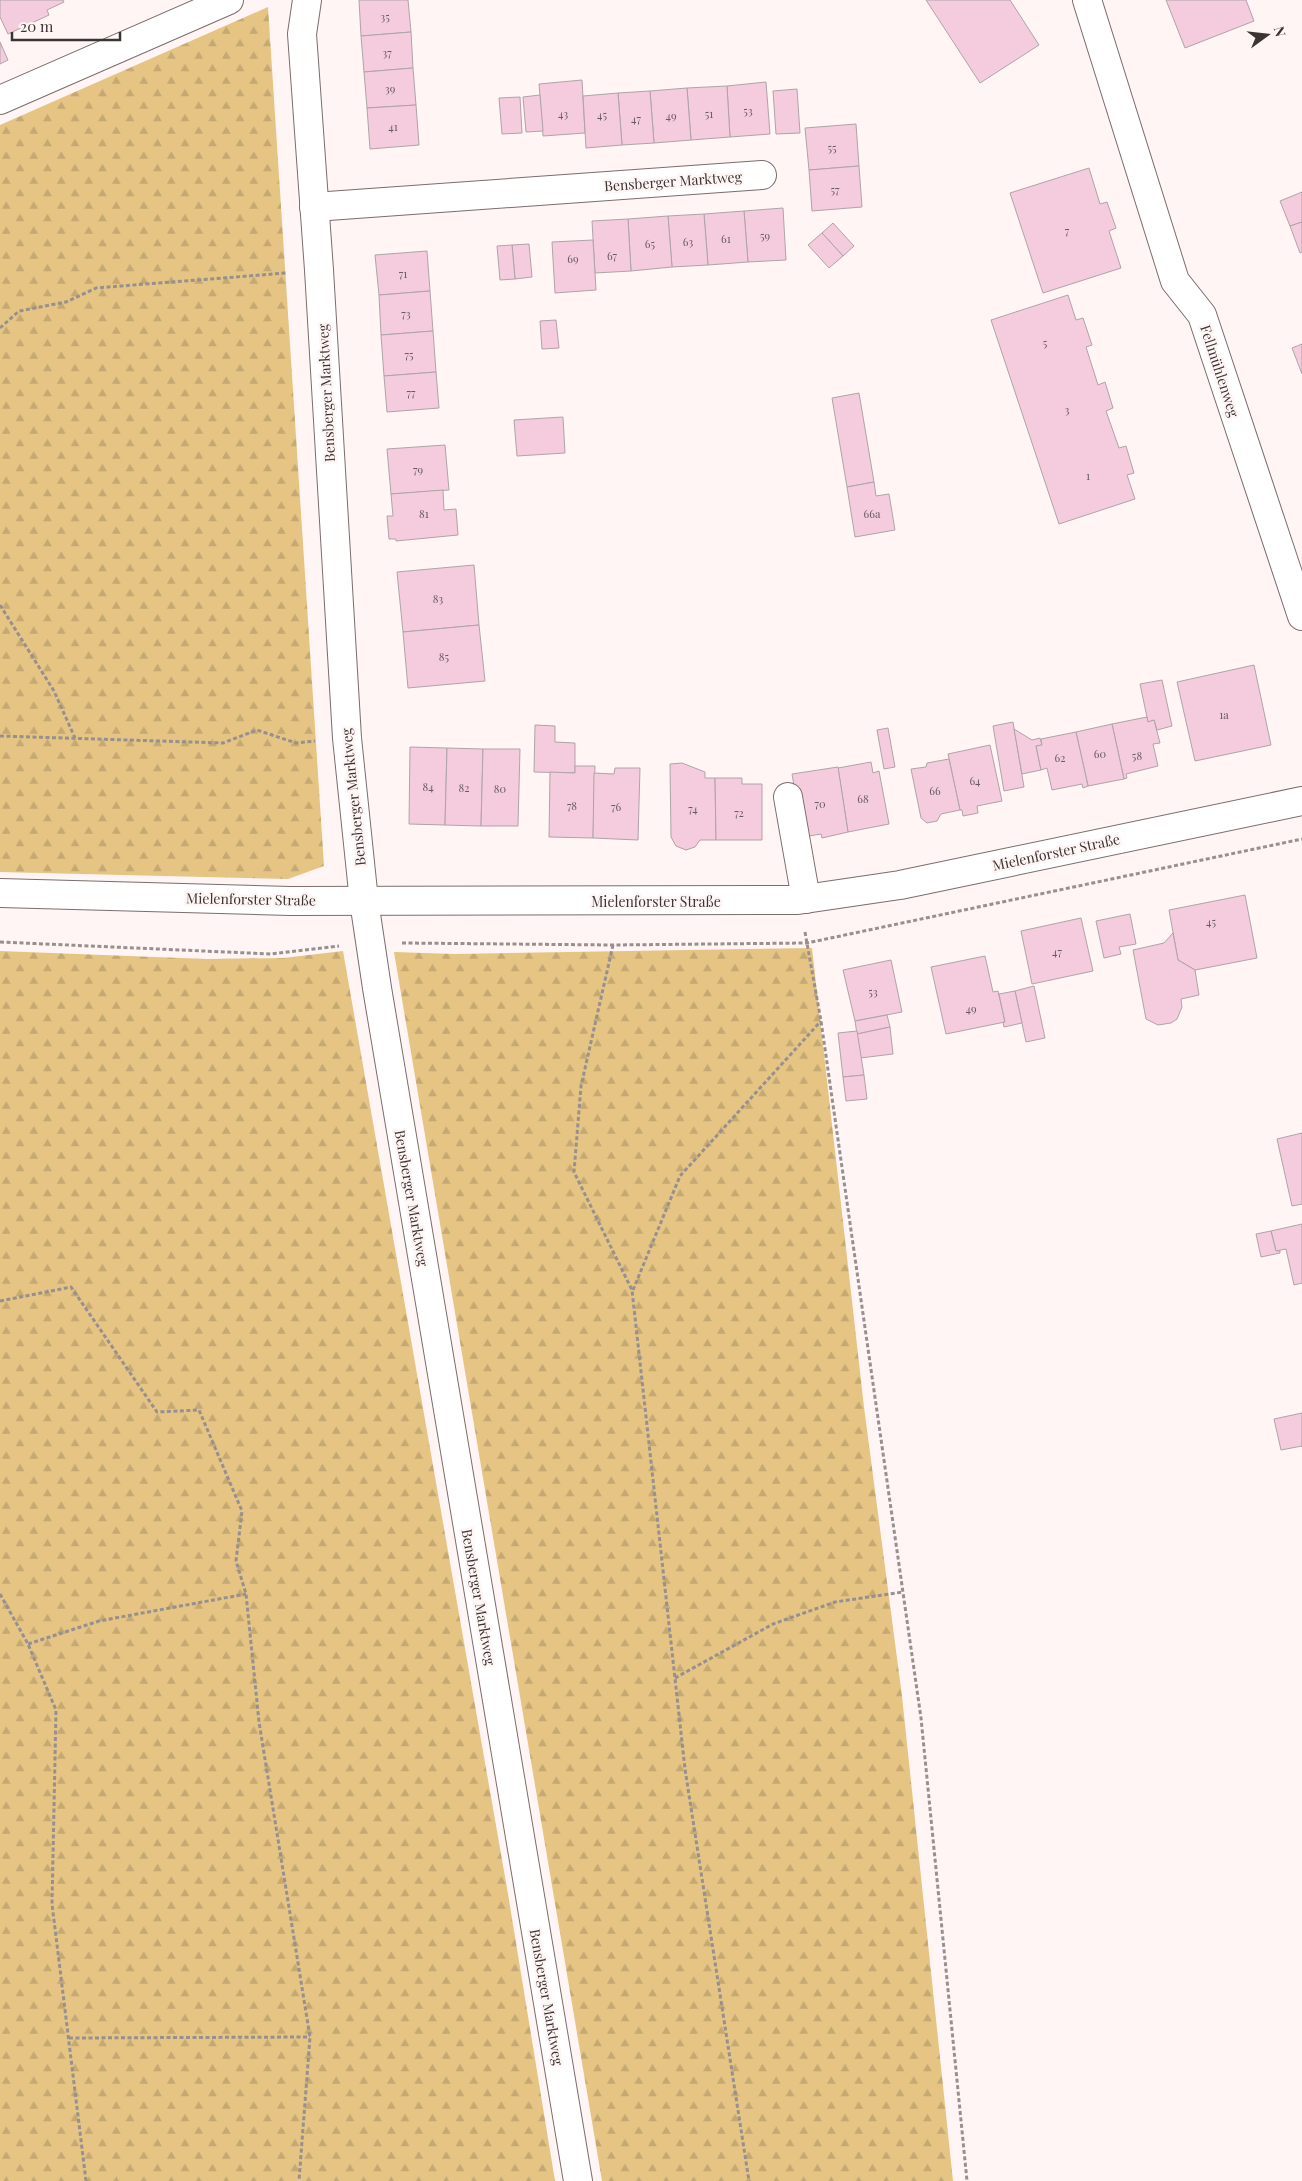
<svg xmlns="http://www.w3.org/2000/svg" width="1302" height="2181" font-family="'Playfair Display',serif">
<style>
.forest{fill:url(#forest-firs)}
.building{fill:#f4ccdd;stroke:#b0a3a8}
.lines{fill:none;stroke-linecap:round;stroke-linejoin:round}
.minor-casing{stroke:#7b6d6c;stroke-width:30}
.path{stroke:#98908f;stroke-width:3;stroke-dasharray:4 2.5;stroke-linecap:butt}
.minor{stroke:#fff;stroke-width:28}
.labels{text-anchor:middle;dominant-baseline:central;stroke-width:5;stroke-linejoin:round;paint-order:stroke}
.number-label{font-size:11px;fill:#685a5e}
.street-label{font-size:14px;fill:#3a3433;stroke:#fff5f4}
</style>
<defs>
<pattern id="forest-firs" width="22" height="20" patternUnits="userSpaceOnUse" patternTransform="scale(1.25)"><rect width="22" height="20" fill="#e5c484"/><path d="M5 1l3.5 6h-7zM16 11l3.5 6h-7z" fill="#c5a972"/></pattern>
</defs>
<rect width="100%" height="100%" fill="#fff5f4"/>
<!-- forest -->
<g class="forest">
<path d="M268,7L324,866L288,879L0,872V125Z"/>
<path d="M812,948L864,1407L902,1696L953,2181H602L394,952L455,954Z"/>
<path d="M0,951L207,959L283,958L343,951L508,1894L555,2181H0Z"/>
</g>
<!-- building -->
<g class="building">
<path d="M0,0H63L64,2L47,10L49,15L8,34L0,17Z"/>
<path d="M359,0H408L411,32L361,36Z"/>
<path d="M926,0H1010L1039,45L980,83Z"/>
<path d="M1166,0H1246L1254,21L1185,48Z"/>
<path d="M411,32L413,68L364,72L361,36Z"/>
<path d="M0,42L8,60L0,64Z"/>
<path d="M413,68L416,105L367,108L364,72Z"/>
<path d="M582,80L585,133L543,136L539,84Z"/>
<path d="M766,82L770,134L730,137L727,86Z"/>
<path d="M727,86L730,137L691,140L687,88Z"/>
<path d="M687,88L691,140L654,143L650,91Z"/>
<path d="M797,89L800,133L776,134L773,91Z"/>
<path d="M650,91L654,143L622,145L618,93Z"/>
<path d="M618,93L622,145L586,148L583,96Z"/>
<path d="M540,95L543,131L526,132L523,97Z"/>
<path d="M520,97L522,133L502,134L499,98Z"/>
<path d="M416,105L419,145L370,149L367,108Z"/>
<path d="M856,124L859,166L809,170L805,128Z"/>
<path d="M859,166L862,207L812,211L809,170Z"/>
<path d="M1089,168L1100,204L1107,202L1116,228L1109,231L1121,268L1043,293L1010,193Z"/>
<path d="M1302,192V222L1290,226L1280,201Z"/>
<path d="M783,208L786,260L748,262L744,211Z"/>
<path d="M744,211L748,262L708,265L704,214Z"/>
<path d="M704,214L708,265L672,267L668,216Z"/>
<path d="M668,216L672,267L631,271L628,219Z"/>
<path d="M628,219L631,271L595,273L592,221Z"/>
<path d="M1302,222V252L1300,253L1290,226Z"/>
<path d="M833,223L854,246L843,256L822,233Z"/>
<path d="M822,233L843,256L829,268L808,245Z"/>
<path d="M593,240L596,290L555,293L552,242Z"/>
<path d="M529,244L532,277L515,279L512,245Z"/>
<path d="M512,245L515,279L500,280L497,246Z"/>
<path d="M427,251L430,291L379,295L375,255Z"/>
<path d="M430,291L433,331L381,335L379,295Z"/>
<path d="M1068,295L1076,320L1083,318L1092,345L1086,347L1098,385L1105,382L1113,408L1106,411L1119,448L1126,446L1134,473L1127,475L1135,499L1059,524L991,320Z"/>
<path d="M556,320L559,348L542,349L540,321Z"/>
<path d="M433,331L436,372L384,376L381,335Z"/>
<path d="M1302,344V374L1292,348Z"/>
<path d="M436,372L439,408L387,412L384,376Z"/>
<path d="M859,393L874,482L847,487L832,398Z"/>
<path d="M563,417L565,453L517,456L514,420Z"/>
<path d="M445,445L449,490L391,494L387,449Z"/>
<path d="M874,482L876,496L889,494L895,530L855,537L847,487Z"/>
<path d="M443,490L444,510L456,509L458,535L396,541V539H389L387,516H393L391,494Z"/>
<path d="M474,565L479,625L403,632L397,572Z"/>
<path d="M479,625L485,681L408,688L403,632Z"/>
<path d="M1254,665L1271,745L1195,761L1177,682Z"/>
<path d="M1162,680L1172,726L1157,730L1154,720L1148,722L1140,684Z"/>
<path d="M1147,717L1148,722L1154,720L1160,743L1153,744L1158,766L1126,774L1127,778L1124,779L1112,724Z"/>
<path d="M1013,722L1024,787L1004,791L993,726Z"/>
<path d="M1112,724L1124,779L1088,786L1076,732Z"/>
<path d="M535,725L555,726V742L575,743V773L534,772Z"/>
<path d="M888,728L895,767L884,769L877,730Z"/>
<path d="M1014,729L1032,740L1040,738L1042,745L1036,746L1041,770L1022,774Z"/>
<path d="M1076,732L1088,786L1083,788L1082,784L1052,790L1047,768L1041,770L1036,746L1042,745L1041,739Z"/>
<path d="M990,745L1002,801L977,806L978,813L963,816L962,810H960L948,754Z"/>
<path d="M410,747L447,748L445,825L409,824Z"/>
<path d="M447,748L483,749L481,826L445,825Z"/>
<path d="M483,749H520L518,826H481Z"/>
<path d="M949,759L960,810L941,814L937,821L927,823L921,818L911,769L926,767L927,763Z"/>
<path d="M871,762L873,773L879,771L889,824L848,832L838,768Z"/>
<path d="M682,763L705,772V778H715L716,840H700L695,847L686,850L676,846L671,837L670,764Z"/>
<path d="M575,766H595L593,838L549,837L550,772L575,773Z"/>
<path d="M838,767L848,832L822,838L821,834L803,837L792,774Z"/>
<path d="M615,768H640L638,840L593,838L594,773L614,774Z"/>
<path d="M715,778H742V784H762V840H716Z"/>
<path d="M1245,895L1257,958L1195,970L1178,960L1169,910Z"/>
<path d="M1130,914L1136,944L1119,947L1121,954L1104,958L1096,921Z"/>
<path d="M1081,918L1093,971L1032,984L1021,931Z"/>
<path d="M1173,933L1178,960L1195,970L1199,995L1181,999L1182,1007L1177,1019L1171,1023L1158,1025L1146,1019L1133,950L1164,943Z"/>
<path d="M985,956L993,992L998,991L1005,1022L946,1034L931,967Z"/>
<path d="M891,960L902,1012L855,1021L843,970Z"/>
<path d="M1034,986L1045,1038L1026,1042L1015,991Z"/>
<path d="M1015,991L1022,1023L1004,1027L1003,1022H1005L999,994Z"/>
<path d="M887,1015L890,1027L857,1034L855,1021Z"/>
<path d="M890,1027L893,1054L860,1058L857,1034Z"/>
<path d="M857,1031L864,1075L843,1077L838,1033Z"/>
<path d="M864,1075L867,1099L846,1101L843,1077Z"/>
<path d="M1302,1133V1204L1292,1206L1277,1139Z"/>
<path d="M1302,1224V1283L1294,1285L1286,1249L1276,1251L1271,1231Z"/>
<path d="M1271,1231L1276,1251H1280V1253L1261,1257L1256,1234Z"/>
<path d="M1302,1413V1446L1281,1450L1274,1419Z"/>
</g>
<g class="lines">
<!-- minor casing -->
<g class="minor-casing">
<g id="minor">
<path d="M307,0L302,34L319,270L347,738L364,901L377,988L578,2181"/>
<path d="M1087,0L1175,281L1202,315L1302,616"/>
<path d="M0,100L229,0"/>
<path d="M314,207L762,175"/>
<path d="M788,797L806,899"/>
<path d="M0,893L290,901L798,900L900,885L1302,801"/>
</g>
</g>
<!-- path -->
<g class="path">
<path d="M0,328L19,311L66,302L96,288L286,273"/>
<path d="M0,605L54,691L75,738"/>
<path d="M0,736L223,743L257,730L296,743L315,741"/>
<path d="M805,932L821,1021L921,1718L967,2181"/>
<path d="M0,942L271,954L339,946"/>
<path d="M402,943L613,945L807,943L1302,839"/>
<path d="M613,945L581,1086L574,1172L632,1290L685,1769L749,2181"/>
<path d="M633,1290L680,1176L821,1021"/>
<path d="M0,1301L71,1287L157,1412L199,1410L242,1511L236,1561L246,1594L259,1722L310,2037L299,2181"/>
<path d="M0,1594L28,1644L56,1710L52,1904L86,2181"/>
<path d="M28,1644L99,1621L246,1594"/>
<path d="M675,1678L773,1624L835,1602L903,1592"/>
<path d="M69,2038L310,2037"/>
</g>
<!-- minor -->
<use href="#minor" class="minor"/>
</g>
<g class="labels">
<!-- number labels -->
<g class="number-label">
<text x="385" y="16">35</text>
<text x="387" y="52">37</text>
<text x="390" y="88">39</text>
<text x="748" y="110">53</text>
<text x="563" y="113">43</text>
<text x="709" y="113">51</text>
<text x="602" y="114">45</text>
<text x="671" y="115">49</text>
<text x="636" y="118">47</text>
<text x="393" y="126">41</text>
<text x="832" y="147">55</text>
<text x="835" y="189">57</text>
<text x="1067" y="230">7</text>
<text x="765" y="235">59</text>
<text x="726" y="238">61</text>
<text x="688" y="241">63</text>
<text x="650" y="243">65</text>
<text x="612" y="255">67</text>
<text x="573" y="258">69</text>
<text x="403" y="273">71</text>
<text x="406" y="313">73</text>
<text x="1045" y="342">5</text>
<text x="409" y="354">75</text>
<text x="411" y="392">77</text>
<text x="1067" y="409">3</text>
<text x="418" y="469">79</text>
<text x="1088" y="475">1</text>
<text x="424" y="513">81</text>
<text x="872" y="513">66a</text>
<text x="438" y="598">83</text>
<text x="444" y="656">85</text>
<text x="1224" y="714">1a</text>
<text x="1100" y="753">60</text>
<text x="1137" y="755">58</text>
<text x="1060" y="757">62</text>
<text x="975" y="780">64</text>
<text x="428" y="786">84</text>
<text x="464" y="787">82</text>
<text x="500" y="788">80</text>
<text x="935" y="790">66</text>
<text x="863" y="798">68</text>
<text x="820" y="803">70</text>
<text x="572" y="805">78</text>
<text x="616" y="806">76</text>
<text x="693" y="808">74</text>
<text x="739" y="812">72</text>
<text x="1211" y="921">45</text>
<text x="1057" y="951">47</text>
<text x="873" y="991">53</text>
<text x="971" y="1008">49</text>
</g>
<!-- street labels -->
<g class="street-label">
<text transform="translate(673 181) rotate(-4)">Bensberger Marktweg</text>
<text transform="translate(1220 371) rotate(72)">Fellmühlenweg</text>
<text transform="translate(326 393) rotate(-93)">Bensberger Marktweg</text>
<text transform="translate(353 797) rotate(-96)">Bensberger Marktweg</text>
<text transform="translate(1056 852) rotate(-12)">Mielenforster Straße</text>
<text transform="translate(251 899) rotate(1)">Mielenforster Straße</text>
<text x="656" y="901">Mielenforster Straße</text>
<text transform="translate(412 1198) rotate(80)">Bensberger Marktweg</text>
<text transform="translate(479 1597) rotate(80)">Bensberger Marktweg</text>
<text transform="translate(547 1997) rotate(80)">Bensberger Marktweg</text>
</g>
</g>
<!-- north arrow -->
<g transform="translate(1267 35) rotate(75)" stroke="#fff5f4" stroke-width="4" paint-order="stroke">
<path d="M0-4L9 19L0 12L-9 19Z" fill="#3a3433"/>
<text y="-8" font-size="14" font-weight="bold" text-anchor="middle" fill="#3a3433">N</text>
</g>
<!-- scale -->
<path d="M12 32v8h108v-8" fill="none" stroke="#3a3433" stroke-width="2.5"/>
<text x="20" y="32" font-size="15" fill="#3a3433" stroke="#fff5f4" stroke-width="4" paint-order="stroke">20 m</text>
</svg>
